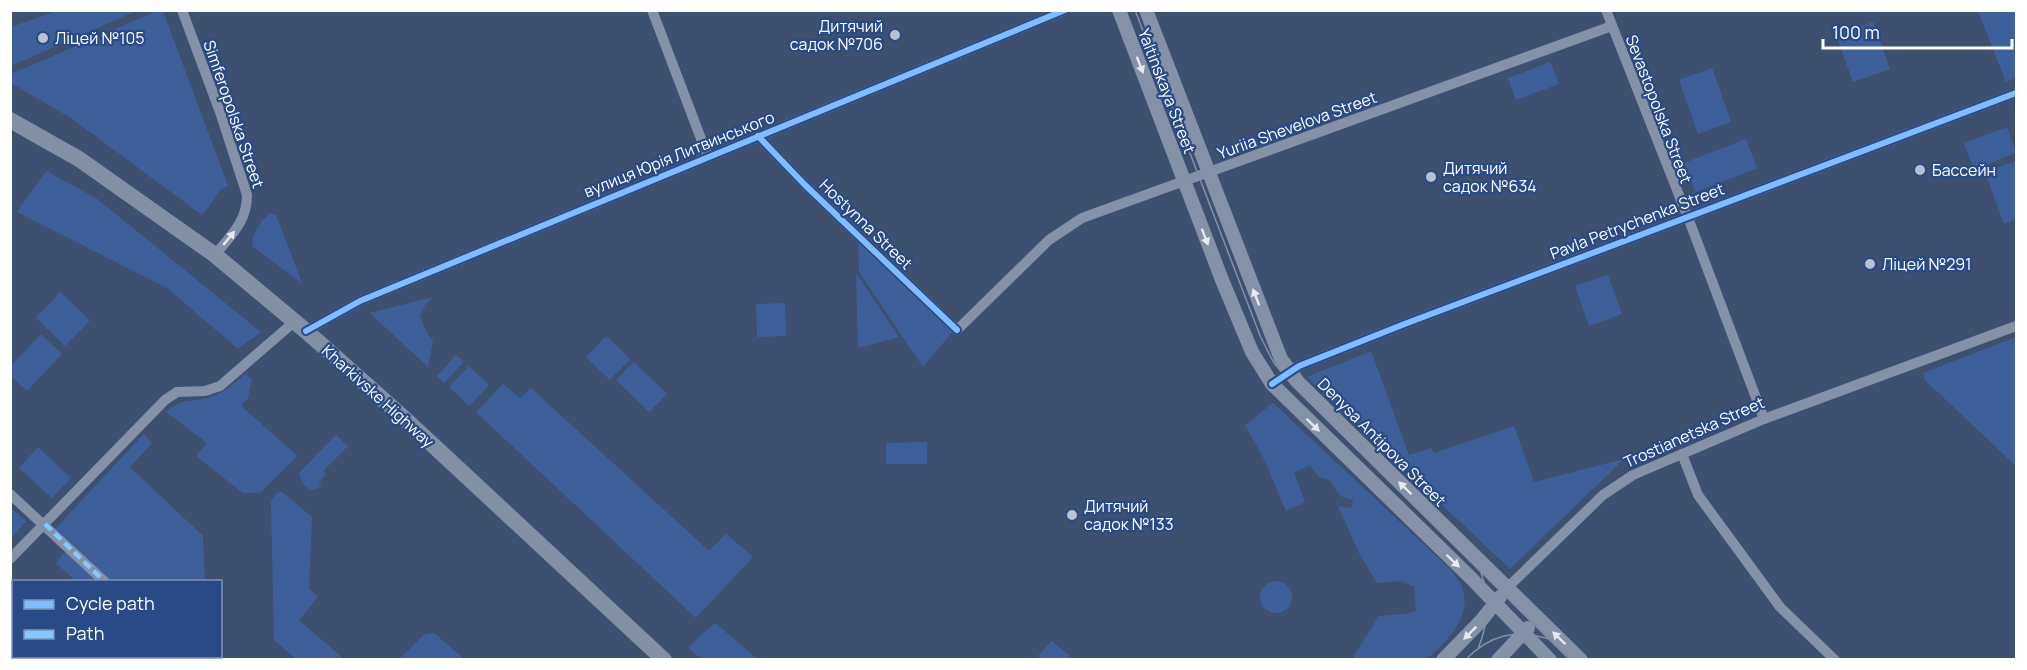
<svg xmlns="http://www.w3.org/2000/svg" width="2027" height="670" font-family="Manrope,sans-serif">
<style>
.green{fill:#3d609b}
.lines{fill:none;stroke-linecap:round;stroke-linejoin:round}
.minor{stroke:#8491a6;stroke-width:10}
.tertiary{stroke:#8491a6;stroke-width:14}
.primary{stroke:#8390a3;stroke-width:16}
.tram{stroke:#8490a5;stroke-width:1.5}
.quiet{stroke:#80caff;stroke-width:4.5;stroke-dasharray:9 4.5;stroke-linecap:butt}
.cycleway-casing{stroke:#284a86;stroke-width:10}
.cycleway{stroke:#80bcff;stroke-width:6}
.oneway{fill:#e6e9ed}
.poi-dot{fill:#bbc2cd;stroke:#284a86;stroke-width:2}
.labels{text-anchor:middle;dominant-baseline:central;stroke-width:4.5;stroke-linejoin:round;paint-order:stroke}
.poi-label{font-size:16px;fill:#fff;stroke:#284a86;text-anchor:start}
.street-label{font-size:16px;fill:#fff;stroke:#284a86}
</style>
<rect width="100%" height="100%" fill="#3e5070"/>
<!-- green -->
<g class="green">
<path d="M57,11V10L136,11L11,66V27Z"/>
<path d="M157,11H163L228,186C214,191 213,205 202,215L71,118L11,83V74Z"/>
<path d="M1978,11H2016V78L2006,82Z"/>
<path d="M1873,22L1890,69L1853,82L1836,35Z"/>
<path d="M1550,62L1559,84L1516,100L1508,78Z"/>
<path d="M1712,68L1731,122L1698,134L1679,80Z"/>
<path d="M2007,127L2016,153L1974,169L1964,143Z"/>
<path d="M1746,139L1757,168L1696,192L1684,163Z"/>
<path d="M2016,161V219L2004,224L1985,172Z"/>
<path d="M46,171L96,198L261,332L238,349L167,288L17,212Z"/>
<path d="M270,213L276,215L302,283L253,247C250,235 261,221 270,213Z"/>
<path d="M858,241L953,331L923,367L859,272Z"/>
<path d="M856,274L861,280L899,337L858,348Z"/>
<path d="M1608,275L1622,314L1589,326L1575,286Z"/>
<path d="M60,292L90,320L65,346L36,318Z"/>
<path d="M433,297L425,305L420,316C424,325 426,334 433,341L428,367L370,313Z"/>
<path d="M785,303L786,336L757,337L756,304Z"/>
<path d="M41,334L62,354L27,391L11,376V366Z"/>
<path d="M606,336L630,359L610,380L586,357Z"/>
<path d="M2016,337V466L1925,380L1923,373Z"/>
<path d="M1371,351L1409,455L1431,448L1434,453L1514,426L1534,482L1624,459L1510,569L1307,377Z"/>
<path d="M456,355L464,362L444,383L437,376Z"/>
<path d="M634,362L667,394L649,412L616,380Z"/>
<path d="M469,366L489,385L469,406L449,387Z"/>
<path d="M245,374L252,379L248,398L241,406L298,456L260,493H243L196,456L207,443L166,412C186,395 195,404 214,396C226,391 236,382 245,374Z"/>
<path d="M503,384L520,398L531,388L709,551L726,534L753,557L696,618L476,412Z"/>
<path d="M1273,403L1452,571C1455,576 1460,582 1462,587C1473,617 1447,641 1427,659H1352L1379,616L1405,614L1416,611L1414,587L1401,581L1377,583L1359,553L1338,506L1352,508L1353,500L1340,496L1329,480L1319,477L1310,465L1294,473L1305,502L1286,511L1264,459L1245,425Z"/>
<path d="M144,434L152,443L130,467L203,536L205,581H76L56,563L69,547L53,531Z"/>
<path d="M336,435L348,446L323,471L326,474L319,482L322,486L312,490C304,486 301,483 299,473Z"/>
<path d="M927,442V464H886V443Z"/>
<path d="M38,447L71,478L52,498L19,468Z"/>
<path d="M282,492L312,517L309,589L318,597L299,620L344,659H296L274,640L271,501L277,493Z"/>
<path d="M11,508L26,521L11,539Z"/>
<circle cx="1276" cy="597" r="16"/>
<path d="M715,623L757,659H701L688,647Z"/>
<path d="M434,633L464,659H399L424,635Z"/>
<path d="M1052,641L1073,659H1041L1038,656Z"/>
</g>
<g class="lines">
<!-- minor -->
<g class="minor">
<path d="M182,10L220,112L247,195C247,222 231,235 215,255"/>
<path d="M652,10L708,157"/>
<path d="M1606,10L1692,228L1764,419"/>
<path d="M758,136L805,185L957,330L1049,240L1082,218L1612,26"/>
<path d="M306,331L360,301L1065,10"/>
<path d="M1272,384L1299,366L1402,325L2016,93"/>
<path d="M1682,454L1698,495L1780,607L1835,660"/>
<path d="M10,494L105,582"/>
<path d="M10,559L165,400L177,392L205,391L220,386L294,322"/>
<path d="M1507,588L1603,495L1633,475L1764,419L2016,326"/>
<path d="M185,656L189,660"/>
</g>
<!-- tertiary -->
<g class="tertiary">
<path d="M1119,10L1222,280L1252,352L1272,384L1471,578L1550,660"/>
<path d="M1146,10L1281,359L1298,382L1581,660"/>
<path d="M1443,660L1480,622L1500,597"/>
<path d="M1498,660L1528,628"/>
</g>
<!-- primary -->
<path class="primary" d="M10,120L79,159L215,255L306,331L406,420L664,660"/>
<!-- tram -->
<g class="tram">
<path d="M1135,10L1261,338L1274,363L1292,385L1570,660"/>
<path d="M1478,649C1488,624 1491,598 1481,573"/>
<path d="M1465,660C1491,634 1515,629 1549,639"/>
</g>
<!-- quiet -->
<g class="quiet">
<path d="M45,524L105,582"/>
<path d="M185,656L189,660"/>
</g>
<!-- cycleway casing -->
<g class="cycleway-casing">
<g id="cycleway">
<path d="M758,136L805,185L957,330"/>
<path d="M306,331L360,301L1065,10"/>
<path d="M1272,384L1299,366L1402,325L2016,93"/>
</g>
</g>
<!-- cycleway -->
<use href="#cycleway" class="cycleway"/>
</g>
<!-- one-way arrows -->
<defs><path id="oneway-solid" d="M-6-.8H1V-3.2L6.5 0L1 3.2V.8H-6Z" transform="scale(1.5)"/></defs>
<g class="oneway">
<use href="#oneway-solid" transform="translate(1140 65) rotate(69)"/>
<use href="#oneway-solid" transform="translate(1205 237) rotate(69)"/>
<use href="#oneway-solid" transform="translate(229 238) rotate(-51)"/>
<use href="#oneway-solid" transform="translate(1256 297) rotate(-111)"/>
<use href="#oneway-solid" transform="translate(1313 425) rotate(44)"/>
<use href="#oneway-solid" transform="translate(1405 488) rotate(-136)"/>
<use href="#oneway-solid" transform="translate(1453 561) rotate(44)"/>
<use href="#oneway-solid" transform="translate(1470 633) rotate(135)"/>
<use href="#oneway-solid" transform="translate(1559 638) rotate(-136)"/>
</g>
<!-- markers -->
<g class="poi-dot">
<circle cx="895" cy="35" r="6"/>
<circle cx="43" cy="38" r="6"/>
<circle cx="1920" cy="170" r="6"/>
<circle cx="1431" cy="177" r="6"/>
<circle cx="1870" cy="264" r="6"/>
<circle cx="1072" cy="515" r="6"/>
</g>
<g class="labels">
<!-- poi labels -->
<g class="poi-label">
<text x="883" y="26" text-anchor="end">Дитячий<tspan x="883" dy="18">садок №706</tspan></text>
<text x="55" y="38">Ліцей №105</text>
<text x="1443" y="168">Дитячий<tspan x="1443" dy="18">садок №634</tspan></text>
<text x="1932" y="170">Бассейн</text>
<text x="1882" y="264">Ліцей №291</text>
<text x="1084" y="506">Дитячий<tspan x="1084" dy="18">садок №133</tspan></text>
</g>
<!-- street labels -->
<g class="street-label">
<text transform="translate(1167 91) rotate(69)">Yaltinskaya Street</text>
<text transform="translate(1659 109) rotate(69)">Sevastopolska Street</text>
<text transform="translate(234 114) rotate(71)">Simferopolska Street</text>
<text transform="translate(1297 125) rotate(-20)">Yuriia Shevelova Street</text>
<text transform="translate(679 154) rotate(-22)">вулиця Юрія Литвинського</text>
<text transform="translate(1637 221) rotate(-21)">Pavla Petrychenka Street</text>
<text transform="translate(866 224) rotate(44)">Hostynna Street</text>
<text transform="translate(378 396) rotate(42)">Kharkivske Highway</text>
<text transform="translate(1694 432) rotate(-24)">Trostianetska Street</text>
<text transform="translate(1382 442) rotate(45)">Denysa Antipova Street</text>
</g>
</g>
<!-- border -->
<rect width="2027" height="670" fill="none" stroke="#ffffff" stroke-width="24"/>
<!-- legend -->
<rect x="12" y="580" width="210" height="78" fill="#284a86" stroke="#7e92b6" stroke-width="1.5"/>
<rect x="24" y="600" width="30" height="9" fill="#80bcff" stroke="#7e92b6" stroke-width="1.5"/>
<text x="66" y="610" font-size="18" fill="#ffffff">Cycle path</text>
<rect x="24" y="630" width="30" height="9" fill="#80caff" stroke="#7e92b6" stroke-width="1.5"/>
<text x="66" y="640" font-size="18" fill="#ffffff">Path</text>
<!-- scale -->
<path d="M1823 39v9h189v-9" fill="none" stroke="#ffffff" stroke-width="3"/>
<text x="1832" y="39" font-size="18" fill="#ffffff" stroke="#284a86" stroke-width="4.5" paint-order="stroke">100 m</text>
</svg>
